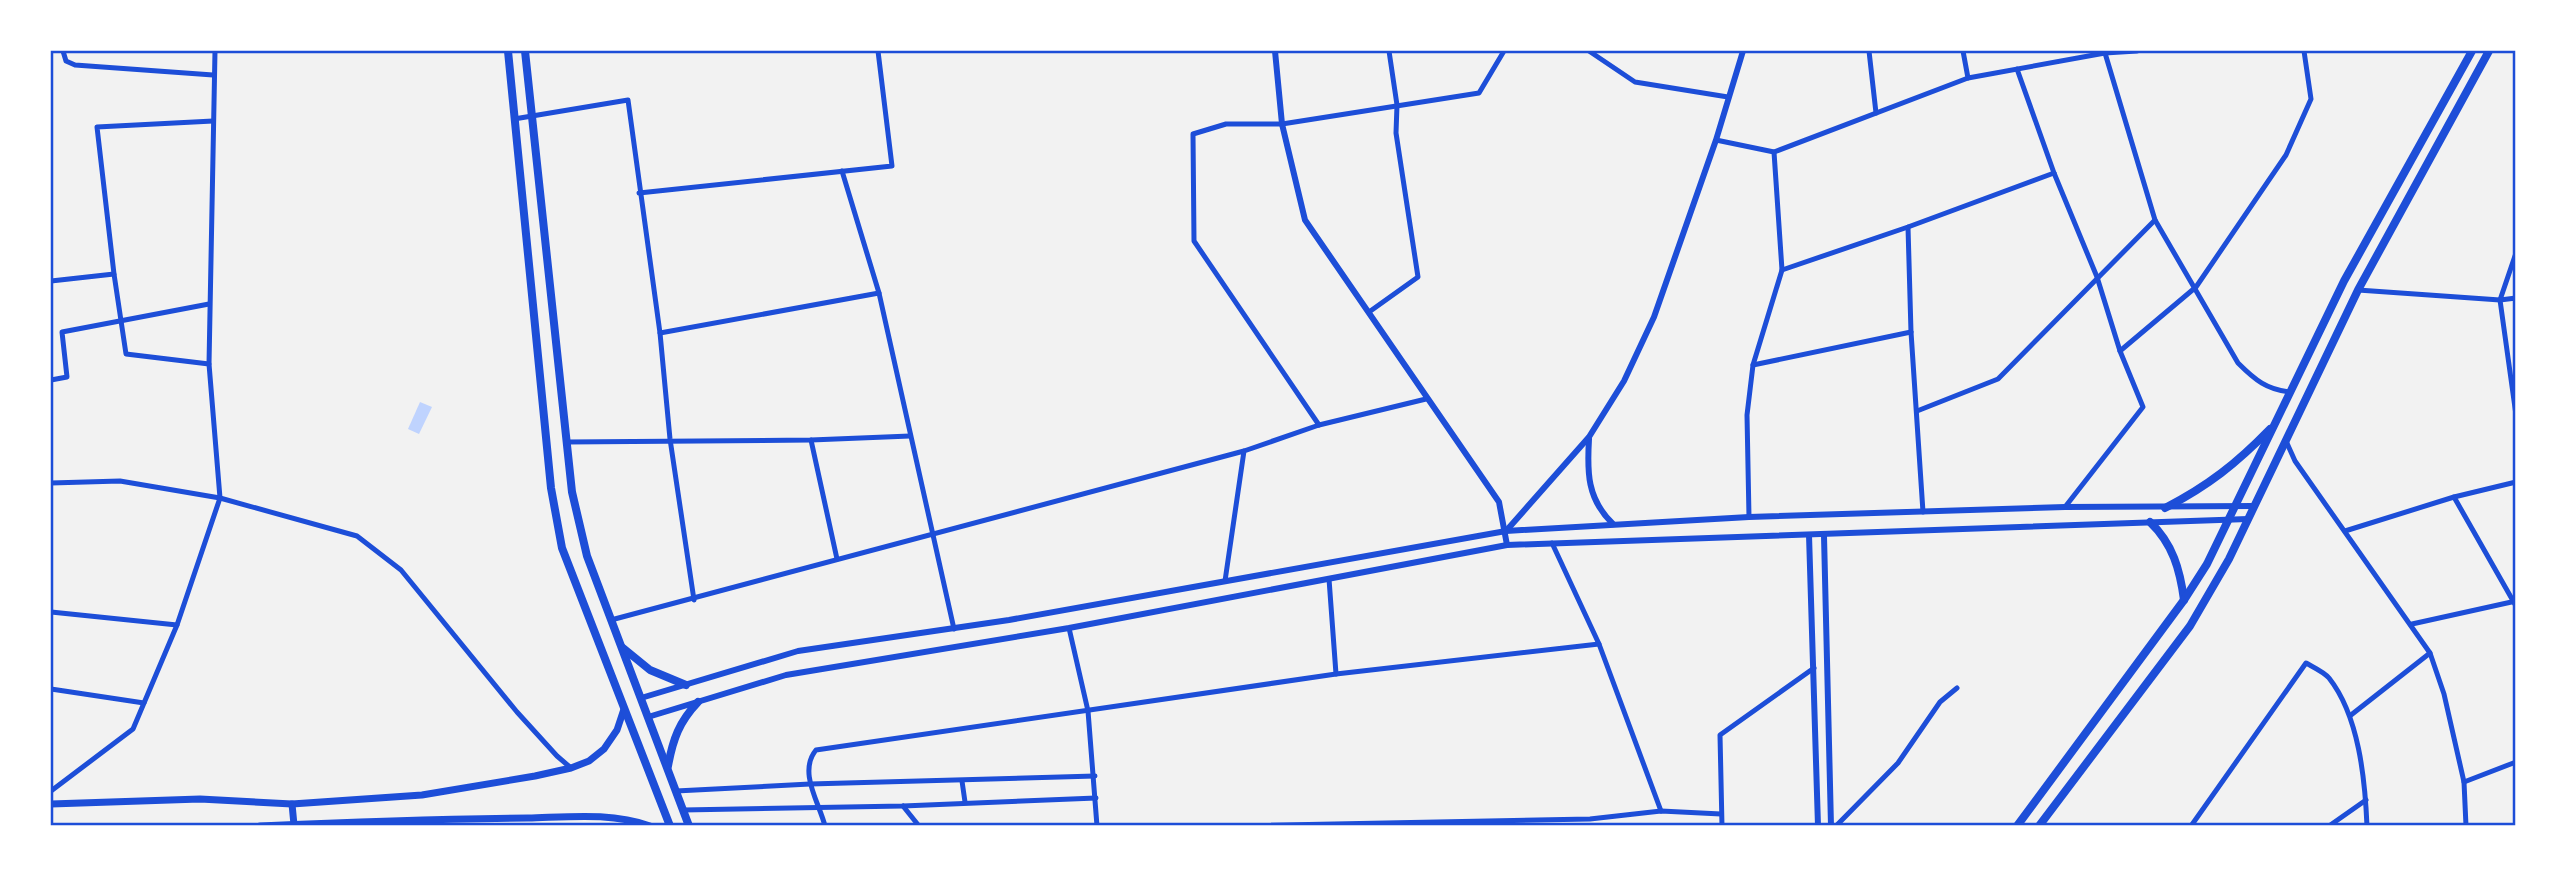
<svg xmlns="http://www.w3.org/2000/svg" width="2567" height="877" font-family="Helvetica,sans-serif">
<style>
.water{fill:#bfd3fe}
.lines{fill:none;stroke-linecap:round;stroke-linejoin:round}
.minor{stroke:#1d4ed8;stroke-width:5}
.tertiary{stroke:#1d4ed8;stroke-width:6}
.secondary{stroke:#1d4ed8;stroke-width:7}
.primary{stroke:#1d4ed8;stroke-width:8}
.neatline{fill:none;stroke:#1d4ed8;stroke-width:2.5}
</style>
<rect width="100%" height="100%" fill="#f2f2f2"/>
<!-- water -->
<path class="water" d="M420,402L432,407L419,434L408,429Z"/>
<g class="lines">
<!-- minor -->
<g class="minor">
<path d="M63,51L66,61L75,65L213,75"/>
<path d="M1589,51L1635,82L1728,97"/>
<path d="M1869,51L1876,113"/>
<path d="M1963,51L1968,78"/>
<path d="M2105,53L2155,220L2238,363C2255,380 2267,390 2291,392"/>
<path d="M2017,69L2054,173L2097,277L2120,351L2143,407L2065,507"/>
<path d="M514,119L628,100L660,333L670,439L694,600"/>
<path d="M1716,140L1774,152L1968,78L2105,53L2137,51"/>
<path d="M842,171L879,293L954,629"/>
<path d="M639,193L892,166L878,51"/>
<path d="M1908,227L1911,332L1923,512"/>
<path d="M2516,253L2500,300L2516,415"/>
<path d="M1782,270L1908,227L2054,173"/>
<path d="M51,281L114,274"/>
<path d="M2358,290L2500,300L2516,298"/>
<path d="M1369,312L1418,277L1396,133L1397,105L1389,51"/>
<path d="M660,333L879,293"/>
<path d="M2120,351L2196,287L2286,155L2311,99L2304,51"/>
<path d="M209,364L126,354L114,274L97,127L213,121"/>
<path d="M1753,365L1911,332"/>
<path d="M51,380L67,377L62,332L209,304"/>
<path d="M1917,411L1998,379L2155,220"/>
<path d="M1319,425L1194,241L1193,134L1226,124H1282L1479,93L1504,51"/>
<path d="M811,440L837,559"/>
<path d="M2286,441L2295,461L2430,653L2444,694L2464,782L2466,826"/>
<path d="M567,442L811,440L910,436"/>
<path d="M51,483L120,481L220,498L357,536L401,570L517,712L557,756L571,768"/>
<path d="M2454,497L2516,606"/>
<path d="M1749,517L1747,415L1753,365L1782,270L1774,152"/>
<path d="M2345,531L2454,497L2516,482"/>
<path d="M1552,543L1599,644L1661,811"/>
<path d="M1329,579L1336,674"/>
<path d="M1225,581L1244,451L1319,425L1426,399"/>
<path d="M51,612L177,625"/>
<path d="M611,620L1244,451"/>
<path d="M2412,624L2516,601"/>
<path d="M1069,628L1088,711L1097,826"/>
<path d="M51,689L144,703"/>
<path d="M2351,715L2430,653"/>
<path d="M962,781L965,802"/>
<path d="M2464,782L2516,762"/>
<path d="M51,791L133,729L177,625L220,498L209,364L215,51"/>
<path d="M676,791L810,784L1095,776"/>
<path d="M903,806L919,826"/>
<path d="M683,810L903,806L1096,798"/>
<path d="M825,826C819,802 798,772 816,750L1336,674L1599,644"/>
<path d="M1227,826L1590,819L1661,811L1721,814"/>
<path d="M1722,826L1720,735L1814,668"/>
<path d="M1836,826L1898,763L1940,702L1957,688"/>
<path d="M2191,826L2306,663C2313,667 2324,672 2329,678C2359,716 2365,779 2367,826"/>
<path d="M2329,826L2366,800"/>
</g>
<!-- tertiary -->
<g class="tertiary">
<path d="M1275,51L1282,124L1305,220L1499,502L1507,545"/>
<path d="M1589,439C1587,472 1587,499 1613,524"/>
<path d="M1506,531L1589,437L1624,381L1654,317L1716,140L1743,51"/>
<path d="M1809,535L1818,826"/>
<path d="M1824,536L1831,826"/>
<path d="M641,698L798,651L1009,620L1506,531L1749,517L2065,507L2254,506"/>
<path d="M648,717L786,675L1069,628L1507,545L2248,519"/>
</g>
<!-- secondary -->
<g class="secondary">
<path d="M51,804L200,799L292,804L422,795L535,776L571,768L589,761L604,749L617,730L624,709"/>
<path d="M292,804L294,825"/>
<path d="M260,826C350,822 439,819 528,818C568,817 612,812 650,826"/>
</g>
<!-- primary -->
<g class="primary">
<path d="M508,51L551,488L562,548L670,826"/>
<path d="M525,51L572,492L587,556L689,826"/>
<path d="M2165,508C2208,486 2237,463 2270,429"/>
<path d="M2150,522C2173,544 2180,570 2184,600"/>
<path d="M623,648L650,670L686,685"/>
<path d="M668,766C673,739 679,722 698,702"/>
<path d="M2017,826L2184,600L2207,564L2344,281L2472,51"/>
<path d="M2039,826L2190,626L2229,559L2358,290L2489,51"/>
</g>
</g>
<!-- border -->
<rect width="2567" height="877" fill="none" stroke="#ffffff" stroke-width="105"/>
<rect x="52" y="52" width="2462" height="772" class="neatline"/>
</svg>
